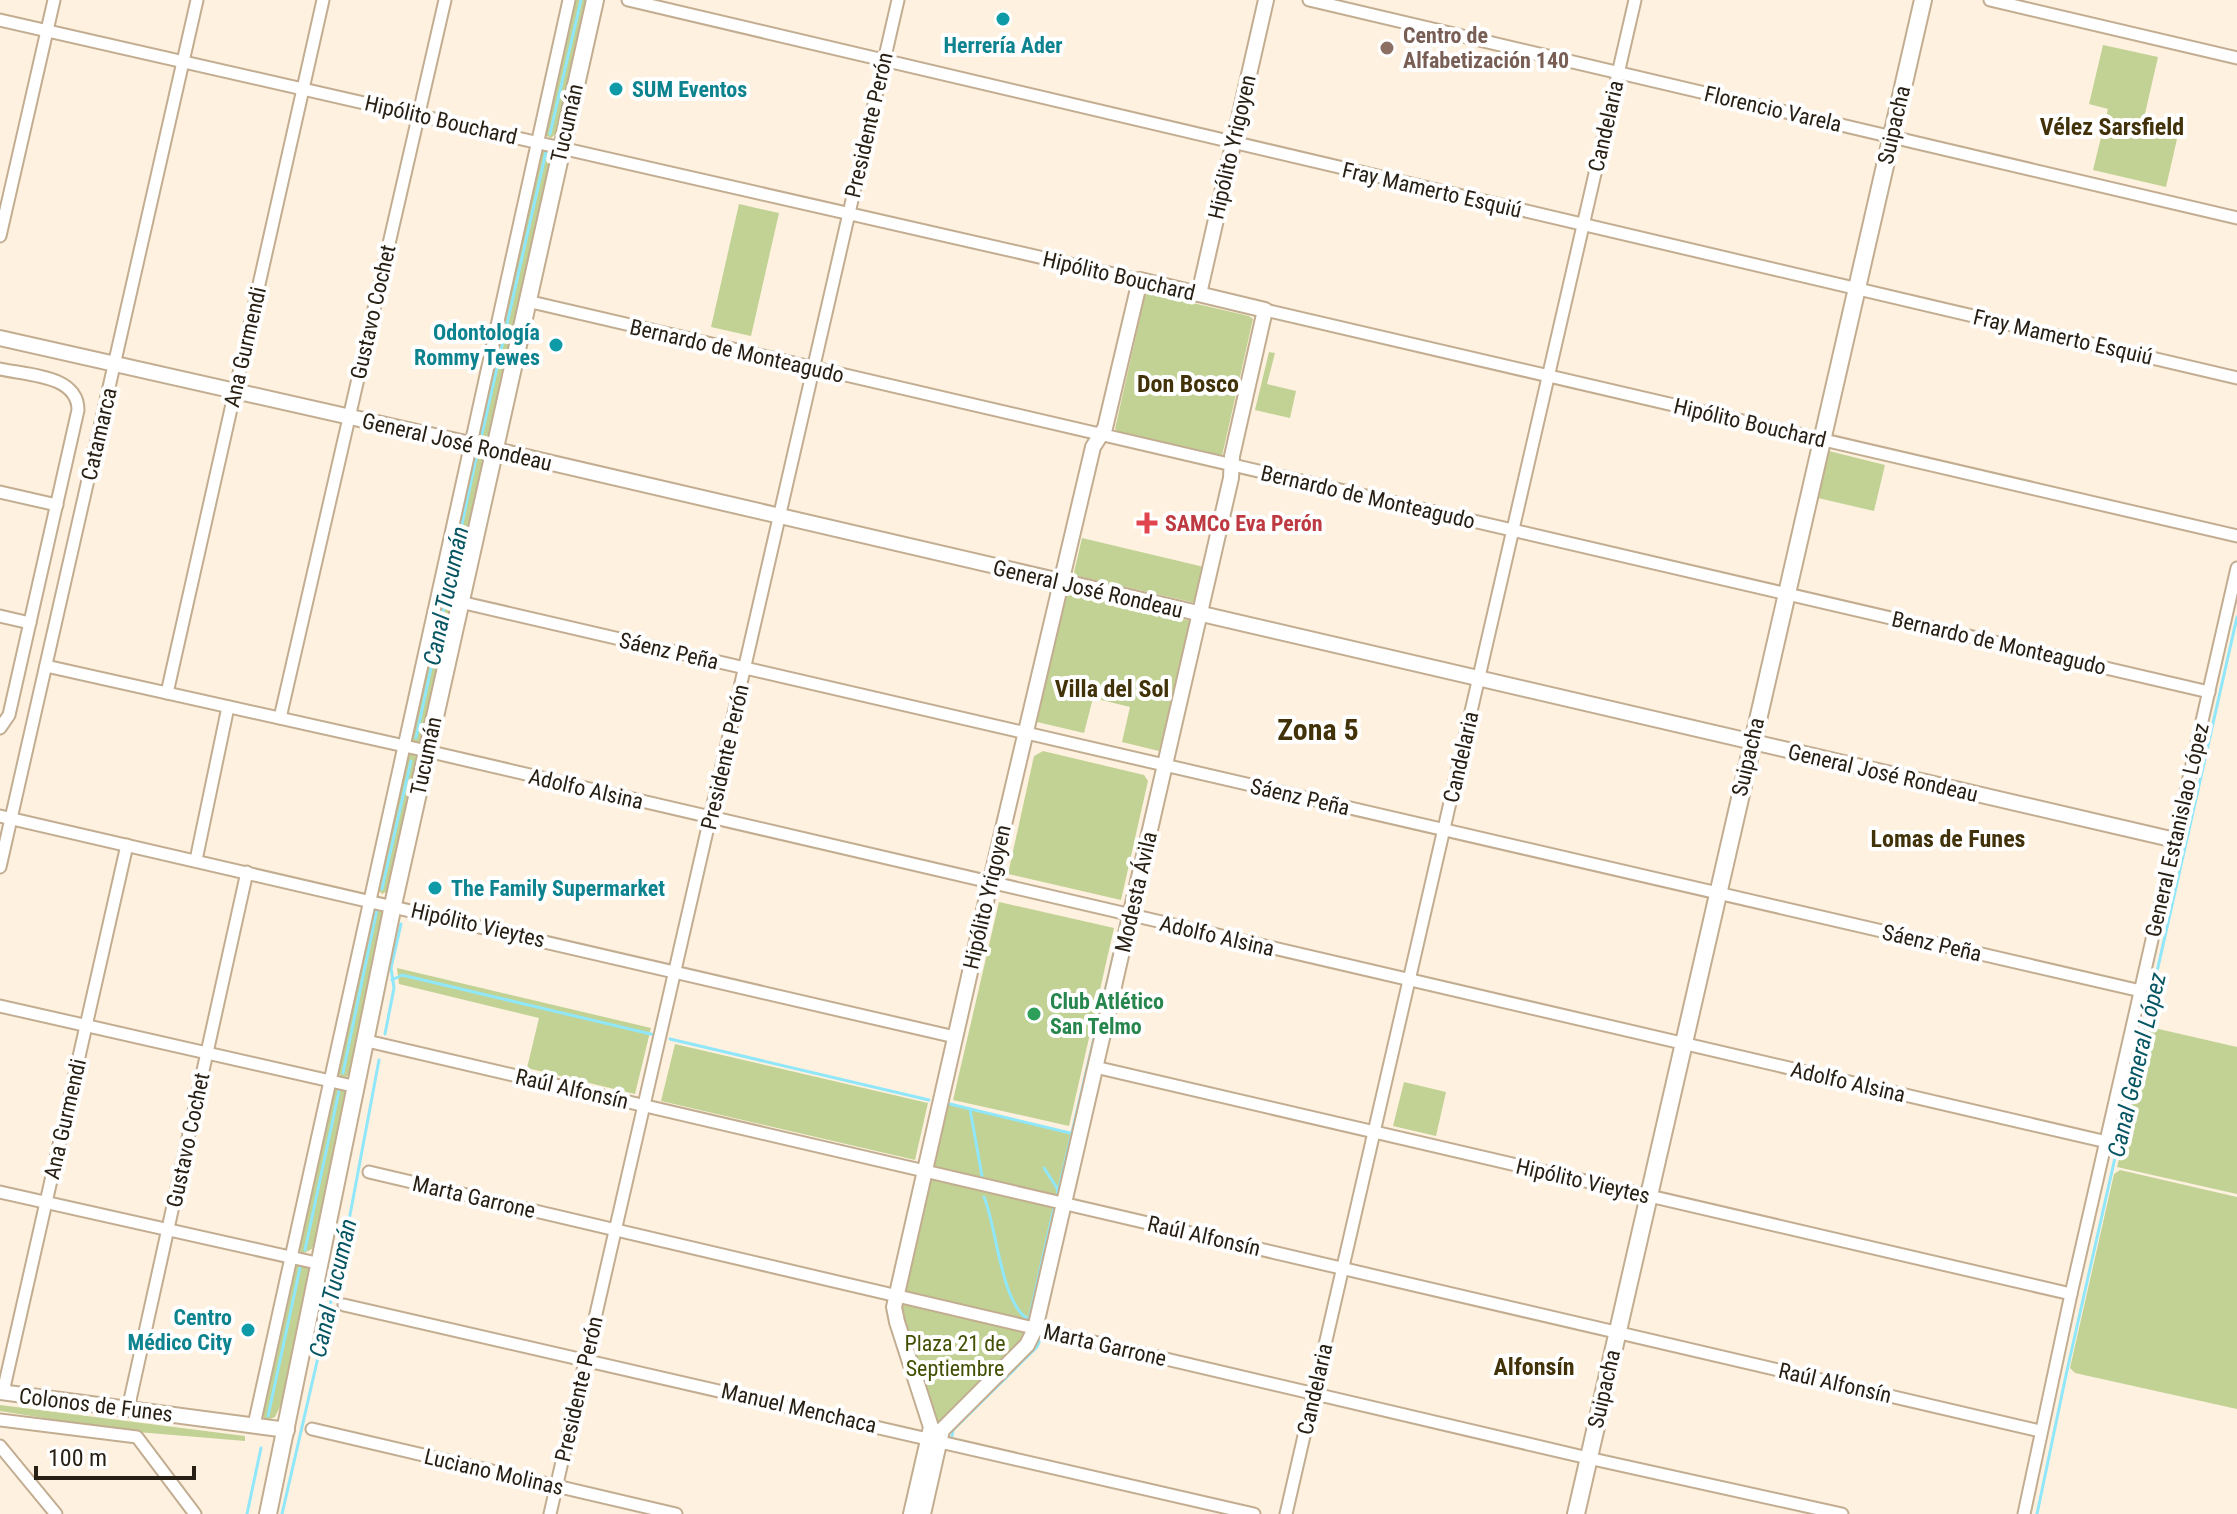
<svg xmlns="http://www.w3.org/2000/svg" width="2237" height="1514" font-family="'Roboto Condensed',sans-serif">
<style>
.green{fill:#c1d294}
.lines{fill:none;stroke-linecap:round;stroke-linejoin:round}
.stream{stroke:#8fe7f9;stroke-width:3}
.minor-casing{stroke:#c2ad91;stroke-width:15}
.tertiary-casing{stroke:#c2ad91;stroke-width:18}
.secondary-casing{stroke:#c2ad91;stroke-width:20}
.minor{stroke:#fff;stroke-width:11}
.tertiary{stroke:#fff;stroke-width:14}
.secondary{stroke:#fff;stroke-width:16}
.culture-dot{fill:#0f9aa8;stroke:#fff;stroke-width:3}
.education-dot{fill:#8d6e63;stroke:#fff;stroke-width:3}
.health-dot{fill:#e0444e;stroke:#fff;stroke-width:3}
.leisure-dot{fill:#2e9e5b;stroke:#fff;stroke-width:3}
.labels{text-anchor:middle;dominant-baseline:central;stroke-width:8;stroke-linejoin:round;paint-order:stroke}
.education-label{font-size:22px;font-weight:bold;fill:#785e54;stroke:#fff;text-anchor:start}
.culture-label{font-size:22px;font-weight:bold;fill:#0d838f;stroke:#fff;text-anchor:start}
.street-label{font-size:22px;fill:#282015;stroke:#fff}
.health-label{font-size:22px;font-weight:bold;fill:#be3a42;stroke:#fff;text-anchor:start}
.leisure-label{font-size:22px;font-weight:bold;fill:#27864d;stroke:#fff;text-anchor:start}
.park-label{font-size:22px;fill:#425004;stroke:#fff}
.neighbourhood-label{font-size:24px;font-weight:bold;fill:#423209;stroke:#fff}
.water-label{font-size:24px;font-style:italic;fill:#075663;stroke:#fff}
.district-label{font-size:30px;font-weight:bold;fill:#423209;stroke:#fff}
</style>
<rect width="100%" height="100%" fill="#fef1e0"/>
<!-- green -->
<g class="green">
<path d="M574,0H589L558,132L551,138L545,135Z"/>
<path d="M2103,45L2158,57L2144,118L2180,126L2166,187L2093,170L2108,109L2089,104Z"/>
<path d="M543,149L552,153V161L491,434L487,437L478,435L540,152Z"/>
<path d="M739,204L779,213L751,336L711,327Z"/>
<path d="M1150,293L1249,316L1253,319L1222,456L1118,432L1115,429L1145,295Z"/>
<path d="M1269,352L1275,353L1267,384L1296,391L1290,418L1255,410Z"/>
<path d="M477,450L484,454L486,460L483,477L457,574L455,601L422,741L414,743L410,740L470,457Z"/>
<path d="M1829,451L1885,465L1874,511L1818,498Z"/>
<path d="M1082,538L1204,567L1196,603L1077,576L1074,572Z"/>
<path d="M1066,591L1191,621L1159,751L1122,742L1130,707L1093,698L1084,733L1037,722Z"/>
<path d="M1043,751L1144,775L1148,781L1121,900L1008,874L1034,756Z"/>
<path d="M411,753L418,758L390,890L382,894L376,887L407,754Z"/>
<path d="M999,902L1114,928L1069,1126L953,1100Z"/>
<path d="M373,906L385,909L352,1073L346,1077L340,1076L336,1069Z"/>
<path d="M397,968L651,1028L635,1094L527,1068L539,1018L399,984Z"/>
<path d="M2150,1027L2237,1047V1194L2117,1167Z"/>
<path d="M675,1044L928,1103L915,1160L661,1101Z"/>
<path d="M1404,1082L1446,1092L1436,1136L1393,1126Z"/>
<path d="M343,1086L348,1091L322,1222L312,1249L302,1254L298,1247L333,1087Z"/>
<path d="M940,1102L1080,1135L1035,1329L897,1297Z"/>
<path d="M2120,1170L2237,1197V1409L2075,1373L2070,1368L2114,1174Z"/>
<path d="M297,1265H307L312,1275L288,1390L275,1417L265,1421L261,1411L288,1305L293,1270Z"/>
<path d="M903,1302L1027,1329L1030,1333L937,1426L902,1317Z"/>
<path d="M0,1405L245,1436V1441L125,1431L0,1411Z"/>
</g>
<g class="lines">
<!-- stream -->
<g class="stream">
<path d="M550,134L581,0"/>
<path d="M482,434L546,152"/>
<path d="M416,738L477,454"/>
<path d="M382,889L411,761"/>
<path d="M392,980L402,975L655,1035"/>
<path d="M385,1034L394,988L391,968L401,924"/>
<path d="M670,1039L929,1100"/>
<path d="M343,1073L377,909"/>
<path d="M950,1104L1070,1133"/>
<path d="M970,1109L982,1176"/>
<path d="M1044,1168L1057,1188L1058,1195"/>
<path d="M1058,1192L1121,923"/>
<path d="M984,1197C997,1227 1001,1307 1030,1320"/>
<path d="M305,1250L339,1091"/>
<path d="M1029,1319L1054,1208"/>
<path d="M268,1416L300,1268"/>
<path d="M952,1436L953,1430L1037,1347L1041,1338"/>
<path d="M247,1514L261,1448"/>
<path d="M282,1514L347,1231L379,1060"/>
<path d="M2037,1514L2066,1375L2237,617"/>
</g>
<!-- minor casing -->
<g class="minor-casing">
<g id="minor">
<path d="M628,0L2237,378"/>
<path d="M1309,0L2237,218"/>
<path d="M1990,0L2237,58"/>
<path d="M0,20L1140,280"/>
<path d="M0,236L54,0"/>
<path d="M527,301L2209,692"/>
<path d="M1265,310L2237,536"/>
<path d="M0,369C27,375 78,375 78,410L9,715L0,728"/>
<path d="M0,492L57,505"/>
<path d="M460,602L2141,991"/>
<path d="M0,616L30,623"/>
<path d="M46,666L427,751L2107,1142"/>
<path d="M167,693L323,0"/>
<path d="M280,718L445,0"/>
<path d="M0,816L955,1037"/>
<path d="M196,860L228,707"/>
<path d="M0,867L197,0"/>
<path d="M0,1006L357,1087"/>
<path d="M367,1041L2040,1431"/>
<path d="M1095,1067L2071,1294"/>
<path d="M369,1172L1588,1458L1842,1514"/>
<path d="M0,1192L321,1264"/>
<path d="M344,1305L1254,1514"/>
<path d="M3,1392L127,845"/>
<path d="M128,1409L247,872"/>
<path d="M0,1420L137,1437L195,1514"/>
<path d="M254,1425L569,0"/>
<path d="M312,1429L676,1514"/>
<path d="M0,1446L56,1514"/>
<path d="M550,1514L898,0"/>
<path d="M1286,1514L1635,0"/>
<path d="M2024,1514L2071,1294L2237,568"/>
</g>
</g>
<!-- tertiary casing -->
<g class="tertiary-casing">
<g id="tertiary">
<path d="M1199,294L1266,0"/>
<path d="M0,338L470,444L2175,840"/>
<path d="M0,1392L287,1430"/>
<path d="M911,1514L931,1427L897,1322L894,1307L990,884L1093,447L1105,428L1140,280L1265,310L1232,456L1231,478L1035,1329L1027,1345L942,1430L923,1514"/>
</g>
</g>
<!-- secondary casing -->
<g class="secondary-casing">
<g id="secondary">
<path d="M268,1514L393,905L595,0"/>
<path d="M1576,1514L1923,0"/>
</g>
</g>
<!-- minor -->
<use href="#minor" class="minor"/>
<!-- tertiary -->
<use href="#tertiary" class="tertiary"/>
<!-- secondary -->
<use href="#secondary" class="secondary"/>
</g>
<!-- markers -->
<g class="culture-dot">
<circle cx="1003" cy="19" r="8"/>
<circle cx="616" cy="89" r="8"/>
<circle cx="556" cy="345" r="8"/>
<circle cx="435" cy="888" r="8"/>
<circle cx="248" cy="1330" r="8"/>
</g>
<circle class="education-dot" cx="1387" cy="48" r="8"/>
<path class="health-dot" d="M1143 511h8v8h8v8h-8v8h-8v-8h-8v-8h8z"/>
<circle class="leisure-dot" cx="1034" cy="1014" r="8"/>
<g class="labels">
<!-- education labels -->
<g class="education-label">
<text x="1403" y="35">Centro de<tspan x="1403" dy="25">Alfabetización 140</tspan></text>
</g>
<!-- culture labels -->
<g class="culture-label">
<text x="1003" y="45" text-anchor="middle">Herrería Ader</text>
<text x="632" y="89">SUM Eventos</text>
<text x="540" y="332" text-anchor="end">Odontología<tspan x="540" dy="25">Rommy Tewes</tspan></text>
<text x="451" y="888">The Family Supermarket</text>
<text x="232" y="1317" text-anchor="end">Centro<tspan x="232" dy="25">Médico City</tspan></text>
</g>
<!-- street labels -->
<g class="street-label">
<text transform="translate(1773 109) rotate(13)">Florencio Varela</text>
<text transform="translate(441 120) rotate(13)">Hipólito Bouchard</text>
<text transform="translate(567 123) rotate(-77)">Tucumán</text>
<text transform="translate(869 125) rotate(-77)">Presidente Perón</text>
<text transform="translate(1894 125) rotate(-77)">Suipacha</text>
<text transform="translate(1606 126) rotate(-77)">Candelaria</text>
<text transform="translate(1232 147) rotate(-77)">Hipólito Yrigoyen</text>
<text transform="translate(1432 190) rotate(13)">Fray Mamerto Esquiú</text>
<text transform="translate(1119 276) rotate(13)">Hipólito Bouchard</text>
<text transform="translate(373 312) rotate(-77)">Gustavo Cochet</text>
<text transform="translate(2063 337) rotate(13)">Fray Mamerto Esquiú</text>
<text transform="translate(245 347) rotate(-77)">Ana Gurmendi</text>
<text transform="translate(737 351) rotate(13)">Bernardo de Monteagudo</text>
<text transform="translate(1750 423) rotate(13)">Hipólito Bouchard</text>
<text transform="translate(99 434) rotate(-77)">Catamarca</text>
<text transform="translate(457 442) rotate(13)">General José Rondeau</text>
<text transform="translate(1368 497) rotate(13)">Bernardo de Monteagudo</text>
<text transform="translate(1088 589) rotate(13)">General José Rondeau</text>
<text transform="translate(1999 643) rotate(13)">Bernardo de Monteagudo</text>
<text transform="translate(669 651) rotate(13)">Sáenz Peña</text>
<text transform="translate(426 756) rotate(-78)">Tucumán</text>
<text transform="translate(725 757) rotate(-77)">Presidente Perón</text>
<text transform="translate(1461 757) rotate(-77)">Candelaria</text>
<text transform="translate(1748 757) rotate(-77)">Suipacha</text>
<text transform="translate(1883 773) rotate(13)">General José Rondeau</text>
<text transform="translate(586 789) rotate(13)">Adolfo Alsina</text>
<text transform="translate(1300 797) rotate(13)">Sáenz Peña</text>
<text transform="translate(2177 830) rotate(-77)">General Estanislao López</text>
<text transform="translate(1136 892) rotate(-77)">Modesta Ávila</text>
<text transform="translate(987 897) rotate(-77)">Hipólito Yrigoyen</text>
<text transform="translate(478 925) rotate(13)">Hipólito Vieytes</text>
<text transform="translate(1217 936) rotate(13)">Adolfo Alsina</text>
<text transform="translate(1932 943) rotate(13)">Sáenz Peña</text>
<text transform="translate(1848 1082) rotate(13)">Adolfo Alsina</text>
<text transform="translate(572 1089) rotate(13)">Raúl Alfonsín</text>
<text transform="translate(65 1119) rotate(-77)">Ana Gurmendi</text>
<text transform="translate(188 1140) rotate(-78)">Gustavo Cochet</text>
<text transform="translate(1583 1181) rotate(13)">Hipólito Vieytes</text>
<text transform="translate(474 1197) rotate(13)">Marta Garrone</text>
<text transform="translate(1204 1236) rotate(13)">Raúl Alfonsín</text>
<text transform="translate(1105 1345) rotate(13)">Marta Garrone</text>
<text transform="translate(1835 1383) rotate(13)">Raúl Alfonsín</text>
<text transform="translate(579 1389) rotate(-77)">Presidente Perón</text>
<text transform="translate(1315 1389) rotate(-77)">Candelaria</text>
<text transform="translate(1604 1389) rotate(-77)">Suipacha</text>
<text transform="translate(96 1405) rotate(7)">Colonos de Funes</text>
<text transform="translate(799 1408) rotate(13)">Manuel Menchaca</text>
<text transform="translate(494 1472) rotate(13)">Luciano Molinas</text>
</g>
<!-- health labels -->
<g class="health-label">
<text x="1165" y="523">SAMCo Eva Perón</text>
</g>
<!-- leisure labels -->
<g class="leisure-label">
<text x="1050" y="1001">Club Atlético<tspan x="1050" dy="25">San Telmo</tspan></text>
</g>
<!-- park labels -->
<g class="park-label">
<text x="955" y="1343">Plaza 21 de<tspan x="955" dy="25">Septiembre</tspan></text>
</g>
<!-- neighbourhood labels -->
<g class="neighbourhood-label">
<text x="2112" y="127">Vélez Sarsfield</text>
<text x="1188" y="384">Don Bosco</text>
<text x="1112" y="689">Villa del Sol</text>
<text x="1948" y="839">Lomas de Funes</text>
<text x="1534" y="1367">Alfonsín</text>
</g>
<!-- water labels -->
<g class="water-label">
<text transform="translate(446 596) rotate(-78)">Canal Tucumán</text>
<text transform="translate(2137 1065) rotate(-77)">Canal General López</text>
<text transform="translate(333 1288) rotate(-77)">Canal Tucumán</text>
</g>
<!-- district labels -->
<g class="district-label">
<text x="1318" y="729">Zona 5</text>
</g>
</g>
<!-- scale -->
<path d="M36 1466v12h158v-12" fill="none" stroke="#282015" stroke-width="4"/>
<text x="48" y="1466" font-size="24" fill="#282015" stroke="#ffffff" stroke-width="6" paint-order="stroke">100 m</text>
</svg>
